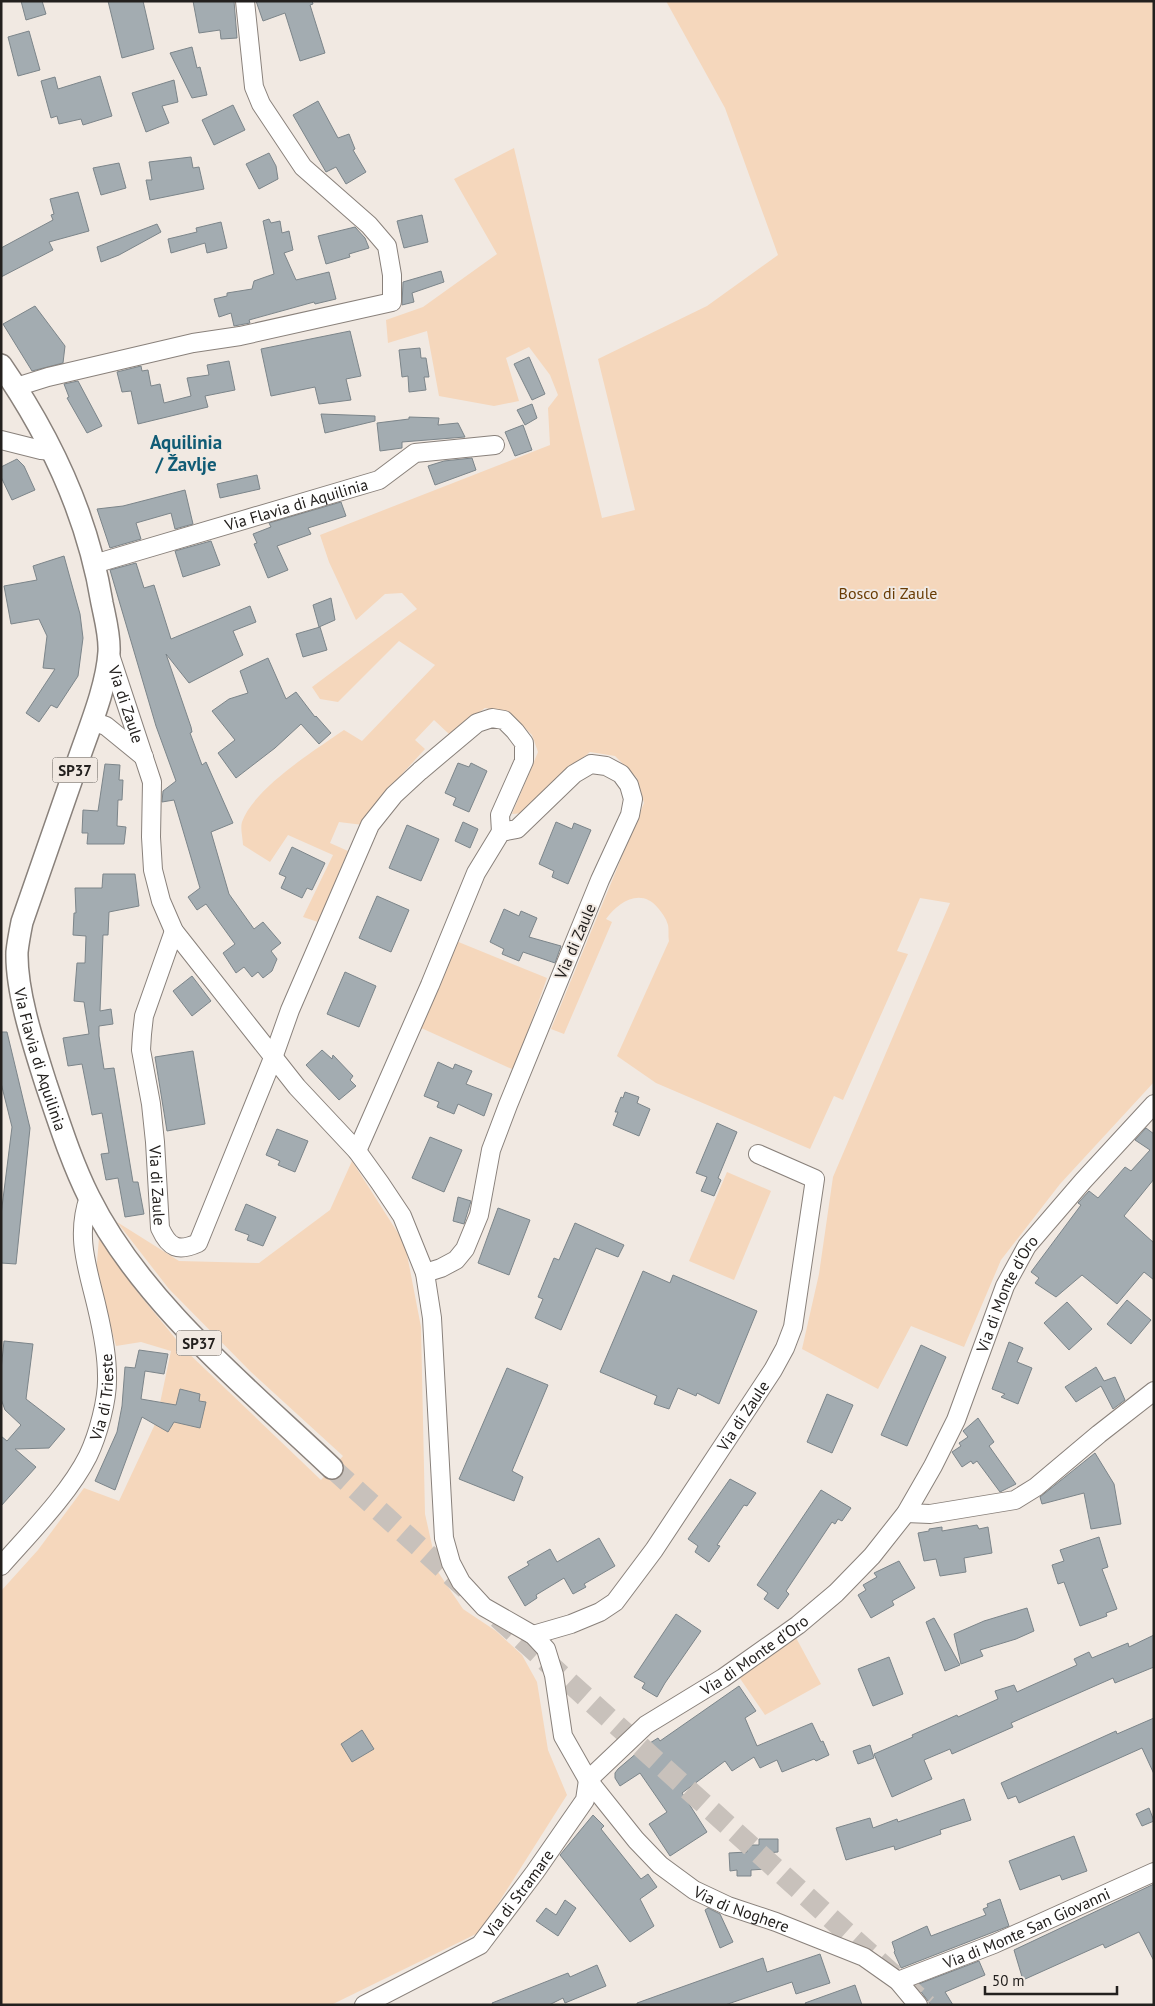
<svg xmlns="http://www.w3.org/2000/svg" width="1155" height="2006" font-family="'PT Sans',sans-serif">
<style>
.green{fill:#f5d7bc}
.building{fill:#a3acb1;stroke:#7c858a}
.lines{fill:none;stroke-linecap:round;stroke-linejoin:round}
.major-tunnel{stroke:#c8c1bb;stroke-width:21;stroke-dasharray:21 11;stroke-linecap:butt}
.minor-casing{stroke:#89817b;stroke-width:20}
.major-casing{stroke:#89817b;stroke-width:24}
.minor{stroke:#fff;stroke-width:18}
.major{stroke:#fff;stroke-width:21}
.labels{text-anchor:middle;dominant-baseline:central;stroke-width:4;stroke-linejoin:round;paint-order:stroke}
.shield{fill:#f1e9e2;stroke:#615c59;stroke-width:1}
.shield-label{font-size:15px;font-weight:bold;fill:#23201e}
.street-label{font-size:16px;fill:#23201e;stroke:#f1e9e2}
.park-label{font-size:16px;fill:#693c04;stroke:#f1e9e2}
.quarter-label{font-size:19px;font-weight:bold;fill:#105b75;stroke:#f1e9e2}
</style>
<rect width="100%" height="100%" fill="#f1e9e2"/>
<!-- green -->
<g class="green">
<path d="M666,1H1154V1082L1060,1184L1001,1260L964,1347L911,1326L878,1389L802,1349L819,1274L833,1177L950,903L920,898L897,951L908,954L843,1100L834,1096L810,1149L656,1083L617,1056L669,941C668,936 669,929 668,925C666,918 662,913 658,908C641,887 618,902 606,919L612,922L564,1034L551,1029L644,803L637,778L615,756L590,752L569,769L524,813L512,814L538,752L532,735L509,712L485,708L449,734L434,720L415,740L425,749L403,773L363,825L339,822L330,843L348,851L318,922L303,917L333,855L288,835L270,862L243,845C243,839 240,828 242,822C254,788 315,750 344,730L362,741L435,665L399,641L338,702L320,699L312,687L417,609L402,593L385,594L356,620L329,562L320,535L550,445L548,408L558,395L550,375L529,347L506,358L519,401L494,406L439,396L427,331L388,343L386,320L423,307L497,254L454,179L514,148L602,518L635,510L598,359L707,306L778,255L725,108Z"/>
<path d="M456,941L547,978L514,1070L419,1027Z"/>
<path d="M352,1161L405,1244L421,1327L425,1514L438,1572L463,1609L496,1631L522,1655L537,1682L548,1750L567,1795L480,1932L331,2005H1V1591L38,1550L84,1488L119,1501L156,1422L171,1351L141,1342L116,1346L96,1274L99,1238L139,1294L184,1349L321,1480L343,1456L251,1372L169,1289L117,1222L179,1261L259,1263L330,1210Z"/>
<path d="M727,1172L771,1191L734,1280L689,1261Z"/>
<path d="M794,1634L821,1684L765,1715L737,1674Z"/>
</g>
<!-- building -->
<g class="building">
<path d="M21,1H42L46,14L26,20Z"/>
<path d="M108,1H143L154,49L122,58Z"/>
<path d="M193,1H234L237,38L221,39L220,30L199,33Z"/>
<path d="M256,1H312L313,4L310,5L325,53L300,61L285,13L263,21Z"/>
<path d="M29,31L40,70L18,76L8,37Z"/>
<path d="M192,47L197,68L200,67L207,95L192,98L170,53Z"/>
<path d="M100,76L112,116L83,125L81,119L59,124L57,116L51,118L41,81L55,77L58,89Z"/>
<path d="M174,80L178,102L162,106L169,123L146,132L132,93Z"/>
<path d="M318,101L338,138L349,134L355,149L353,150L366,172L346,184L336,167L326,172L293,115Z"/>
<path d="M233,105L245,130L214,145L202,120Z"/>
<path d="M269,153L276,166L278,179L259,189L246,164Z"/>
<path d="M191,157L193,168L199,167L204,189L150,200L146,180H152L149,162Z"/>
<path d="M119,163L126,188L101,195L93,168Z"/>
<path d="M78,192L89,231L49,242L53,250L1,277V248L53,220L51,215L54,214L50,199Z"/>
<path d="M422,215L428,242L404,248L397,221Z"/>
<path d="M269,219L271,223L280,221L282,233L289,231L293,250L284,253L296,280L329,272L336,299L315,304L314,302L249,320L250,323L234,326L231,313L219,317L214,299L227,296V293L252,289L254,281L274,274L263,221Z"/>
<path d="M221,222L227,248L207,253L205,243L171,253L168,239L197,232L196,228Z"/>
<path d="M157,224L161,232L119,255L101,262L97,247Z"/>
<path d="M355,227L365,238L369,248L349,254L350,257L326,264L318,236Z"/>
<path d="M441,271L444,282L412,293L414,302L402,305L403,282Z"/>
<path d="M35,306L65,346L63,363L32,371L3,324Z"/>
<path d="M350,331L361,376L346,379L351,400L319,404L315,387L271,396L261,349Z"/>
<path d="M420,348L421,358H426L429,377H424L426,390L409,392L408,376L402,377L399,350Z"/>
<path d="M529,357L545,394L532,400L514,364Z"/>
<path d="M229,361L235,390L205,396L208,407L138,424L131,391L122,392L117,372L141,366L142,371L148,370L151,386L160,384L164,403L191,396L187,378L209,375L207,365Z"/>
<path d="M78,381L102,426L87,433L67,398L69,397L64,384Z"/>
<path d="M532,404L537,418L525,425L517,410Z"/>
<path d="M321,414L375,416V421L325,433Z"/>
<path d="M409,417L439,418L438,425L458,423L465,437L402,442V448L380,451L377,423L409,419Z"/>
<path d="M523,425L532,450L515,456L505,432Z"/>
<path d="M472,458L476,470L435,485L428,466L444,461Z"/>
<path d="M17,459L24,466L35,490L12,500L1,477V467Z"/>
<path d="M257,475L260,489L220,498L217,484Z"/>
<path d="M185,490L193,524L175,529L171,513L136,523L141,539L110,548L97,509L123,506Z"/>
<path d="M341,502L346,516L308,528L311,534L277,546L288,570L268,578L254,544L257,543L253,534L271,527L269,523Z"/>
<path d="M211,541L220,565L183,577L175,551Z"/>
<path d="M64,556L80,614L83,638L78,676L57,708L51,705L39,722L26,713L55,669L43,668L47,636L39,619L11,624L4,586L37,580L33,566Z"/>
<path d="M136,563L144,588L154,585L171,639L250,606L256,622L233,631L243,655L189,683L166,654L191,727L192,732L190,733L202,765L206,762L233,823L211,832L229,894L254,929L263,922L281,943L271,951L277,959L272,971L263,978L258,972L252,977L244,967L236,973L223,953L235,944L206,904L197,910L188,897L200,888L174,800L162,802L163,791L176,781L156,726L110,570Z"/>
<path d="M331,598L335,620L319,627L313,605Z"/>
<path d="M320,627L327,650L303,657L296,634Z"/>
<path d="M268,658L286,699L296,692L315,717L316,716L331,733L319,744L301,724L275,748L236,778L218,753L235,740L212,711L229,699L248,693L240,671Z"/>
<path d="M458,763L469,767L471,763L487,771L469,812L453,805L456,798L445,793Z"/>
<path d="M105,764L120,765L119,780H123L122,800H118L117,826L126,827L124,844H87L88,833H82L83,810L98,811Z"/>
<path d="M463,822L478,829L470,848L455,841Z"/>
<path d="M556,822L572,829L574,823L591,830L568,884L552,877L554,871L539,864Z"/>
<path d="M407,825L439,839L421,881L389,868Z"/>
<path d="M292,847L325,863L312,890L307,888L302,898L281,888L286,877L279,874Z"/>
<path d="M103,874H135L139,906L109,912L108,935H103L100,1011L111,1009L113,1024L99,1026V1036L104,1069L114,1068L133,1182H138L144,1214L125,1217L118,1178L106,1180L101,1154L109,1153L102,1113L92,1115L82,1064L68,1066L63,1038L89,1034L84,1002L74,1001L77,963H85L86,936L73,935L74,913H76L75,888H102Z"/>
<path d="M377,896L409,910L391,952L359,938Z"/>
<path d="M504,909L519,916L521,911L537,918L529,937L561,946L555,963L523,952L519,961L502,954L504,949L490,942Z"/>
<path d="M345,972L376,986L359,1027L327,1014Z"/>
<path d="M192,976L211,1001L192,1016L173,991Z"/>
<path d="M1,1032H7L30,1128L16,1264L1,1263V1215L12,1127L1,1083Z"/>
<path d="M322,1050L332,1059L333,1055L353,1076L350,1080L356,1086L339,1100L306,1065Z"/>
<path d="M193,1051L205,1124L167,1131L155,1057Z"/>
<path d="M438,1062L453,1069L455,1064L472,1071L466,1084L492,1094L484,1116L458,1104L454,1114L437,1107L439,1102L424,1096Z"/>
<path d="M625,1092L639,1097L637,1103L650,1109L639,1136L613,1125L618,1112H615L621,1097L623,1098Z"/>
<path d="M717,1123L737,1132L718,1178L721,1180L714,1196L701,1191L707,1177L696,1173Z"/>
<path d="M1146,1128L1154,1134V1179L1124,1216L1154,1243V1280L1144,1272L1117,1304L1082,1275L1056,1297L1035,1283L1039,1278L1031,1272L1081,1205L1078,1203L1089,1191L1098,1198L1125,1167L1131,1171L1150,1150L1135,1140Z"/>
<path d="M277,1129L308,1141L295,1172L278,1165L280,1161L266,1155Z"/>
<path d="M430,1137L462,1150L444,1192L412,1178Z"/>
<path d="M458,1197L471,1201L464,1224L453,1221Z"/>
<path d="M246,1204L276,1217L263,1246L247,1240L249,1235L235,1230Z"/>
<path d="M498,1208L530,1220L509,1275L478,1263Z"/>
<path d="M575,1223L624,1245L618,1257L596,1248L561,1330L535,1318L543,1299L538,1297L554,1258L559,1260Z"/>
<path d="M643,1271L670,1283L673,1275L757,1311L719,1404L697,1393L696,1396L678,1388L669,1409L654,1404L657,1396L600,1372Z"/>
<path d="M1127,1300L1151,1320L1131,1344L1107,1324Z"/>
<path d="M1067,1302L1092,1329L1069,1350L1044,1323Z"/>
<path d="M4,1341L33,1344L26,1399L65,1429L49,1448L15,1449L36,1467L1,1506V1436L7,1441L21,1425L5,1410L1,1399V1370Z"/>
<path d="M1009,1342L1023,1348L1017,1362L1032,1368L1018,1404L1001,1397L1005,1394L992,1389Z"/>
<path d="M921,1345L946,1357L907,1446L881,1435Z"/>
<path d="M139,1350L168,1354L164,1374L145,1371L141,1399L176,1405L180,1389L200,1394L199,1401L206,1402L200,1428L174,1422L168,1432L142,1417L115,1490L95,1481L117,1432L122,1406L125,1367L135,1368Z"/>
<path d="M1096,1367L1104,1381L1115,1377L1125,1400L1113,1409L1101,1386L1076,1402L1065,1387Z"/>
<path d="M507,1368L548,1385L512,1471L523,1477L514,1501L459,1479Z"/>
<path d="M827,1394L853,1405L832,1453L807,1442Z"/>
<path d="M978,1418L994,1442L989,1446L1016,1484L1000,1492L977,1461L973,1464L971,1461L962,1467L952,1452L961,1446L959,1443L968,1437L963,1431Z"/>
<path d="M1095,1453L1114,1484L1121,1524L1091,1529L1084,1493L1042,1504L1040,1497Z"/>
<path d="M730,1479L756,1493L747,1506L744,1505L717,1545L720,1546L709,1562L695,1552L698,1546L688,1539Z"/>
<path d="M821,1490L851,1508L842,1521L838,1519L835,1524L832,1522L786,1591L789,1594L778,1609L764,1599L768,1593L757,1585Z"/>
<path d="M977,1525L979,1529L988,1527L992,1553L964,1558L966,1572L940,1576L936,1559L924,1561L918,1533L929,1531V1529L942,1527V1531Z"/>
<path d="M1099,1537L1108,1567L1102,1569L1117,1609L1106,1613L1107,1616L1080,1626L1064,1582L1058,1584L1052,1565L1064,1561L1060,1550Z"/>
<path d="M599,1538L615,1566L584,1584L586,1587L573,1594L564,1578L536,1595L537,1598L525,1606L508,1577L529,1565L527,1562L550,1549L557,1562Z"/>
<path d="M899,1561L915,1588L892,1601L894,1605L871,1618L858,1595L866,1590L863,1585L877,1577L874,1573Z"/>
<path d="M1027,1608L1034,1631L1016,1639L980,1650L983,1656L961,1664L954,1634L984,1621Z"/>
<path d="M676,1614L701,1631L665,1683L657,1697L642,1688L645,1683L634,1677Z"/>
<path d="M934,1618L960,1665L945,1671L926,1622Z"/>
<path d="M1154,1635V1667L1115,1683L1113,1678L1011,1723L1013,1727L952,1754L950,1749L924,1760L932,1779L892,1797L874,1754L913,1737L912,1735L957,1715L958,1717L998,1699L995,1691L1014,1685L1017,1692L1077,1665L1074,1659L1089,1652L1092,1658L1128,1643L1129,1647Z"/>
<path d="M889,1657L903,1694L873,1706L858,1669Z"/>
<path d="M739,1686L756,1711L745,1718L757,1746L812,1723L821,1742L823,1741L829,1755L816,1761L814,1759L782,1772L777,1760L760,1768L754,1757L732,1771L725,1761L682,1793L707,1832L670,1856L649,1824L667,1812L640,1773L620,1786L615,1778V1773L618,1769L645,1746L658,1738L660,1741Z"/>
<path d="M1154,1718V1774L1142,1748L1019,1803L1016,1796L1008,1799L1001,1783L1116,1731L1117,1734Z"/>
<path d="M362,1730L374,1749L352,1762L341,1744Z"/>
<path d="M870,1745L874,1758L858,1764L853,1751Z"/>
<path d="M964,1799L971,1820L940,1830L941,1834L895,1850L894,1846L846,1860L836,1828L870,1818L873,1828L897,1819L898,1822Z"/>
<path d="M1149,1808L1154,1821L1142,1826L1136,1814Z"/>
<path d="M593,1815L604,1826L601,1829L641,1879L648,1874L657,1887L640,1899L654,1926L630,1942L560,1855Z"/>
<path d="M1074,1836L1087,1871L1062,1880L1060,1875L1020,1890L1009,1861Z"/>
<path d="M759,1839H778V1852L766,1853V1869L751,1870V1876H737V1870L730,1871L729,1853L747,1852V1845H759Z"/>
<path d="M1154,1884V1961L1139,1932L1105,1948L1103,1944L1023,1980L1014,1950Z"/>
<path d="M1000,1899L1009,1926L901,1968L894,1952L895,1951L892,1942L927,1926L931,1936L986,1915L983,1909L988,1907L987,1904Z"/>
<path d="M565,1900L576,1908L558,1936L536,1921L546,1908L556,1915Z"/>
<path d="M708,1908L720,1914L733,1942L720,1948L705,1910Z"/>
<path d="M820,1954L830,1983L796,1994L792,1982L725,2005H637V2003L763,1958L767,1972Z"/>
<path d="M979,1961L985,1975L945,1992L953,2005H931L916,1985Z"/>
<path d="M597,1965L606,1986L565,2003L563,1998L549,2005H493L492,2003L568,1973L570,1977Z"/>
<path d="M855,1985L862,2005H806L805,2003Z"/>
</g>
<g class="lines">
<!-- major-tunnel -->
<g class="major-tunnel">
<path d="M332,1468L466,1589"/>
<path d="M498,1618L927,2005"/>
</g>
<!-- minor casing -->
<g class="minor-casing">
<g id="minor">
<path d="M16,387L48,377L193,343L240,336L392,302V275L387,246L369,225L303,167L261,104L254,87L245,1"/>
<path d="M1,440L41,450L53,451"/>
<path id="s1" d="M94,564L379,480L415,453L495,445"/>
<path id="s2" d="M109,652L152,782L151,837L153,870L161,901L174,931L297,1087L357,1151L380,1183L402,1216L425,1273L432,1318L444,1538L451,1563L461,1582L484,1607L533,1635L546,1649L554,1675L563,1736L588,1780L636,1840L660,1865L694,1890L728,1906L776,1922L864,1957L898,1981L918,2005"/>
<path d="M92,721L106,726L144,757"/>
<path id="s3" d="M174,931L144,1016L142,1034L141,1050L151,1104L155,1142L160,1228C169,1248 178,1252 198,1243L273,1058L290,1010L370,825L394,795L420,771L477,723L492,718L504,720L515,731L524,743V761L500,815L501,832"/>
<path d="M357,1151L430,985L476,873L501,832L517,829L574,774L591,764L606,766L621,774L629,785L633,799L630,815L600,880L508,1105L491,1150L479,1215L465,1249L456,1260L441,1268L425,1273"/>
<path d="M906,1513L930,1514L1015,1500L1036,1487L1099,1434L1154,1391"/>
<path id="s4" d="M1,1566C29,1534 69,1494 88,1456C98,1435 108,1399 107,1376C107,1354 102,1329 97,1308C88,1269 75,1237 89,1197"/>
<path id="s5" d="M533,1635L571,1624L600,1612L615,1602L654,1550L773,1370L785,1348L793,1327L815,1179L758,1154"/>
<path id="s6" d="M588,1780L646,1725L723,1678L798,1625L836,1593L872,1556L906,1513L933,1466L956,1420L1005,1286L1027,1246L1083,1181L1154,1104"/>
<path id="s7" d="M898,1981L994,1944L1154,1872"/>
<path id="s8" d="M364,2005L480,1945L535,1872L585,1800L588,1780"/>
</g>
</g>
<!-- major casing -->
<g class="major-casing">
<g id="major">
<path id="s9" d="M1,365C50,436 88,517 102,603C105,618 110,636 109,652C107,686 89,729 78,761C59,815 41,868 22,922C20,932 18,942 17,952C16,992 34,1046 46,1084C59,1122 71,1161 89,1197C141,1302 248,1388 332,1468"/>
</g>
</g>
<!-- minor -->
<use href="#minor" class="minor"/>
<!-- major -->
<use href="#major" class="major"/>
</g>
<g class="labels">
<!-- shield labels -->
<g class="shield">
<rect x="52.5" y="757.5" width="45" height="25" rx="4"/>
<rect x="176.5" y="1330.5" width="45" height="25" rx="4"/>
</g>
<g class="shield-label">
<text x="75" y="770">SP37</text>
<text x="199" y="1343">SP37</text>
</g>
<!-- street labels -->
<g class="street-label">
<text stroke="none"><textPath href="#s1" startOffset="211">Via Flavia di Aquilinia</textPath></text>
<text stroke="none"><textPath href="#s2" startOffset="55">Via di Zaule</textPath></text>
<text transform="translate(575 941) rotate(-67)">Via di Zaule</text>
<text stroke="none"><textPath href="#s9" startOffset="735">Via Flavia di Aquilinia</textPath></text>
<text stroke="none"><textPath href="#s3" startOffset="261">Via di Zaule</textPath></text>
<text stroke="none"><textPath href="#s6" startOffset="660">Via di Monte d'Oro</textPath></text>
<text stroke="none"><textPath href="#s4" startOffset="202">Via di Trieste</textPath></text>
<text stroke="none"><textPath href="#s5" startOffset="315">Via di Zaule</textPath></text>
<text stroke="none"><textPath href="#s6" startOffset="209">Via di Monte d'Oro</textPath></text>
<text stroke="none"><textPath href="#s8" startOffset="195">Via di Stramare</textPath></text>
<text stroke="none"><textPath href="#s2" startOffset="1484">Via di Noghere</textPath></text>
<text stroke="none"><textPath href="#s7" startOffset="139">Via di Monte San Giovanni</textPath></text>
</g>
<!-- park labels -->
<g class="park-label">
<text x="888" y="593">Bosco di Zaule</text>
</g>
<!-- quarter labels -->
<g class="quarter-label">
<text x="186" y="442">Aquilinia<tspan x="186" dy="22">/ Žavlje</tspan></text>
</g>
</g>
<!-- border -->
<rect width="1155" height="2006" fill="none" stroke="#23201e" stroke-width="5"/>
<!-- scale -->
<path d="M985 1986v8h132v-8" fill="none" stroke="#23201e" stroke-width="2.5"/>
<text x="992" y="1986" font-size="15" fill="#23201e" stroke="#f1e9e2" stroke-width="4" paint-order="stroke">50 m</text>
</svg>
